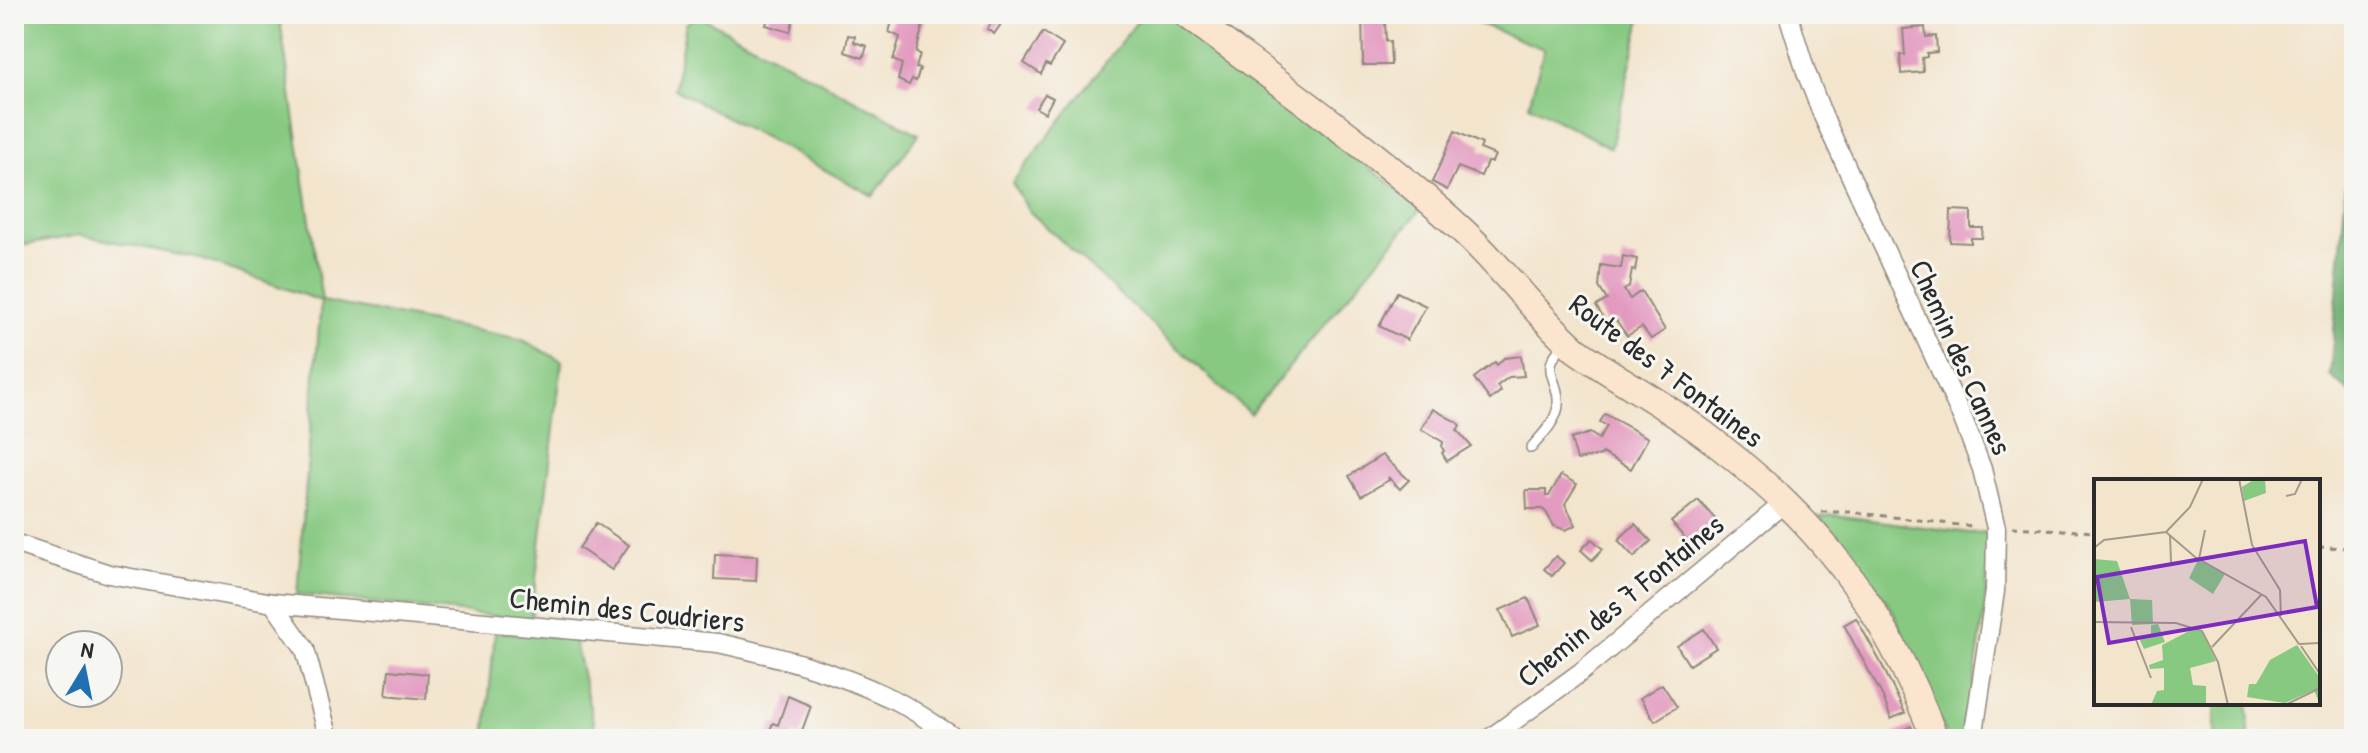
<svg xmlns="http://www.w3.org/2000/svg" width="2368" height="753" font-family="'Patrick Hand',sans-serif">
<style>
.green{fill:#87c981;stroke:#597a56;stroke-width:2}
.forest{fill:#6dad6f;stroke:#4c6c4d;stroke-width:2}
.building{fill:#e39ac0}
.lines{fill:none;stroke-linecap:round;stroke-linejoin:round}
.lane-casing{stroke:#8f887c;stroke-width:12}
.street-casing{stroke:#8f887c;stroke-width:21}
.secondary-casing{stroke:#8f887c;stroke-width:29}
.path{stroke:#8f887c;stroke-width:3;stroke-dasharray:6 6;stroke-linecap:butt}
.lane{stroke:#fff;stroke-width:9}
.street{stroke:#fff;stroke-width:18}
.secondary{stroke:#fbe5cf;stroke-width:26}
.labels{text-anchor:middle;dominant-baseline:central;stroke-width:6;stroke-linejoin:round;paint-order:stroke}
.street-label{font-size:30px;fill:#2b2b2b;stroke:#f6f6f2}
.inset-road{fill:none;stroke:#a39a8c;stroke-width:2}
.view{fill:#7b2cbf;fill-opacity:0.15;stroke:#7b2cbf;stroke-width:4}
.inset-edge{fill:none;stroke:#2b2b2b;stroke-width:4}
</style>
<rect width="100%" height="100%" fill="#f6f6f2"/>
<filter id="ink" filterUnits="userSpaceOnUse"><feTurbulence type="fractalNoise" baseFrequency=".0125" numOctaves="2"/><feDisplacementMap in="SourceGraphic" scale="16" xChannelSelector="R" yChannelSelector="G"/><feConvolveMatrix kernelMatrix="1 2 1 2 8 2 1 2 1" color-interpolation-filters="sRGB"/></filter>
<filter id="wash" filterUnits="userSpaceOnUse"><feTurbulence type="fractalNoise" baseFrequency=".006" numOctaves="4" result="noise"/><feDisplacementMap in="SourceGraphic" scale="32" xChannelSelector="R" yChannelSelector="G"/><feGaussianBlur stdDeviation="1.8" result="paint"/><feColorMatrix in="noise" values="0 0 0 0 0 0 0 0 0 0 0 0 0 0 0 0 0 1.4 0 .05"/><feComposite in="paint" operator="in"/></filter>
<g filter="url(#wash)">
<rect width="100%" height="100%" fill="#f3e4cc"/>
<!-- green -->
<g class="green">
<path d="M14,14H279L322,301L521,339L562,361L531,620L297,594L321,301L201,259L80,235L14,247Z"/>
<path d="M1143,14H1165L1386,180L1420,210L1250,414L1029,211L1012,183Z"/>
<path d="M1471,14H1642L1611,148L1529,105L1544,49L1470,20Z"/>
<path d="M697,15L919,134L873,196L674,89L686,24Z"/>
<path d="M1834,515L1969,533L1990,532L1985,608L1965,739H1947L1893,611L1860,563L1819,517Z"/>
<path d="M495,632L574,638L597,739H485Z"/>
<path d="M2215,703H2248L2249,739H2215Z"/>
</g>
<!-- forest -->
<path class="forest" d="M2354,93V395L2330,376Z"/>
<g id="blocks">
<!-- building -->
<g class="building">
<path d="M769,14H795L790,32L766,25Z"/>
<path d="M884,14H919L917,18L924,20L916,53L920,54L916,68L920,69L916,81L912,79L909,85L898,80L902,64L893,60L900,37L889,32L893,18Z"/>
<path d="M998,14H1008L994,34L987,29Z"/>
<path d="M1238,14H1267L1262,24Z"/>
<path d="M1362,14H1405V21H1385L1386,41H1390L1391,65H1363Z"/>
<path d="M1925,27L1926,37L1936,36L1937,52L1927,53V57L1922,58L1923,72L1901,74L1900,55H1905L1903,29Z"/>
<path d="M1043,32L1063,45L1050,66L1046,64L1041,74L1024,63Z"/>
<path d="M848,35L855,36L854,42L867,46L863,58L845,52Z"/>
<path d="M1045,94L1053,98L1045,113L1036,108Z"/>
<path d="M1455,131L1482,144L1480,149L1495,155L1492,162H1487L1481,176L1458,167L1447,190L1432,182Z"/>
<path d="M1951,210L1971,211V228H1983L1982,238H1971V243L1950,242Z"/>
<path d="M1623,256L1637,259L1635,271L1632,270L1629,287L1624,290L1630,299L1641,291L1665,330L1651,339L1642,327L1627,336L1616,320L1607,324L1596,306L1607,300L1599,287L1601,265L1621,268Z"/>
<path d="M1397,292L1426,306L1407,340L1379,326Z"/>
<path d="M1521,356L1524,376L1509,377L1497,386L1501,391L1490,400L1474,378L1495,362L1497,365L1504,358Z"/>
<path d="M1433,409L1458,423L1460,426L1457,430L1471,446L1447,461L1442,453L1444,451L1442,447L1443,442L1421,429Z"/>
<path d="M1605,414L1648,438L1631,469L1602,453L1601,455L1577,460L1571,439L1590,433L1599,439L1607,426L1600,422Z"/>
<path d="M1382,455L1409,480L1400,489L1388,477L1389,480L1361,496L1349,476Z"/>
<path d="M1561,475L1577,484L1565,504L1576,525L1566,530L1554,526L1546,512L1542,509H1527L1526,490H1546V496H1549Z"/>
<path d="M1698,500L1718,522L1691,546L1671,522Z"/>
<path d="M596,523L629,545L612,570L579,548Z"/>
<path d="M1635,524L1651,541L1634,557L1618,540Z"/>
<path d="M1592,539L1603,549L1592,560L1581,550Z"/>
<path d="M715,554L757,556L756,581L714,579Z"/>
<path d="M1556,556L1564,563L1552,576L1544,569Z"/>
<path d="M1528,598L1540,625L1512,637L1500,610Z"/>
<path d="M1856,618L1881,663L1905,713L1891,719L1883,697L1844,625Z"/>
<path d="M1704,629L1716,648L1689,665L1677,646Z"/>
<path d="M389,670L428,674L426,699L386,695Z"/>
<path d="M1662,684L1677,707L1655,721L1640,698Z"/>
<path d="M788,696L811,706L800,736L794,734L792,739H766L773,723L778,725Z"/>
<path d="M1911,726L1916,739H1883Z"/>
</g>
</g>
</g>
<g filter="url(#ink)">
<use href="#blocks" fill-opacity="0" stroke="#8f887c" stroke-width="2"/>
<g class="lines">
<!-- lane casing -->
<g class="lane-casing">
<path id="lane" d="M1531,448C1541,436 1556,422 1558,406C1561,377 1535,371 1566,343"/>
</g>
<!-- street casing -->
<g class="street-casing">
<g id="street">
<path d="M1788,14L1806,72L1823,116L1963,419L1982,469L1996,528L1995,591L1973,739"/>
<path d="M14,543L109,574L273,603L718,643C777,656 834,671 888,697C913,708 934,725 957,739"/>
<path d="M273,603L305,649L329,739"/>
<path d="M1489,739L1581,672L1784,503"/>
</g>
</g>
<!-- secondary casing -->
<g class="secondary-casing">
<path id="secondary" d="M1186,14C1280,84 1377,152 1463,231C1503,268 1535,314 1576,350C1621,382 1670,407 1713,441C1760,477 1807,521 1843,568C1882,619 1912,679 1935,739"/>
</g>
<!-- path -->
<g class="path">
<path d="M1821,512H1851L1976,527"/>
<path d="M2012,527L2096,532"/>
<path d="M2318,547L2354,548"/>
</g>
<!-- lane -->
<use href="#lane" class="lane"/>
<!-- street -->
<use href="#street" class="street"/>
<!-- secondary -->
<use href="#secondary" class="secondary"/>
</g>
</g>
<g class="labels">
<!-- street labels -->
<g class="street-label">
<text transform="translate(1962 357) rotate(66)">Chemin des Cannes</text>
<text transform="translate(1667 370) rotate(37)">Route des 7 Fontaines</text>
<text transform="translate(1620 600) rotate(-39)">Chemin des 7 Fontaines</text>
<text transform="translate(627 609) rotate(6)">Chemin des Coudriers</text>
</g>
</g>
<!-- overview -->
<g transform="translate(2094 479)">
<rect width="226" height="226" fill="#f3e4cc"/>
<path d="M161,0H171L172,14L150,22L148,8ZM0,80L23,82L36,120L58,121L59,145L38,146L36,120L0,123ZM104,81L131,95L119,115L95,99ZM64,145L71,163L50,170L45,159L57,157V146ZM99,150L108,153L122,182L96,189L99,206L112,207V226H57L63,212L70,211V189L56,190L55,186L69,181L68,166ZM203,166L226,199V226L220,211L191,224L153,218L155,205H162L176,181Z" fill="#87c981"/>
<path class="inset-road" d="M145,0L158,66L186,111L187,137M192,17L201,15L208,0M72,53L101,78L172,118L205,165L226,164M76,56L77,83M0,69L10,61L72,53L96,28L109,0M105,80L111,51M0,143L82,144L108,152L124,183L134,226M37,148L57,199M207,167L226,195M118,168L168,115M191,226L226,209"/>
<path class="view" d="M211,62L223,128L15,164L3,98Z"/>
<rect width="226" height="226" class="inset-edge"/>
</g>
<!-- margin -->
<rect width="2368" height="753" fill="none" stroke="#f6f6f2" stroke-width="48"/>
<!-- north arrow -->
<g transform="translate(84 669) rotate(10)"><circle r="38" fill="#f6f6f2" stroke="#a5a5a2" stroke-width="2"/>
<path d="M0-6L14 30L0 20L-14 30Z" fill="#1f6fb2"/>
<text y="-12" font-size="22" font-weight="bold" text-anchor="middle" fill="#2b2b2b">N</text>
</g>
</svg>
